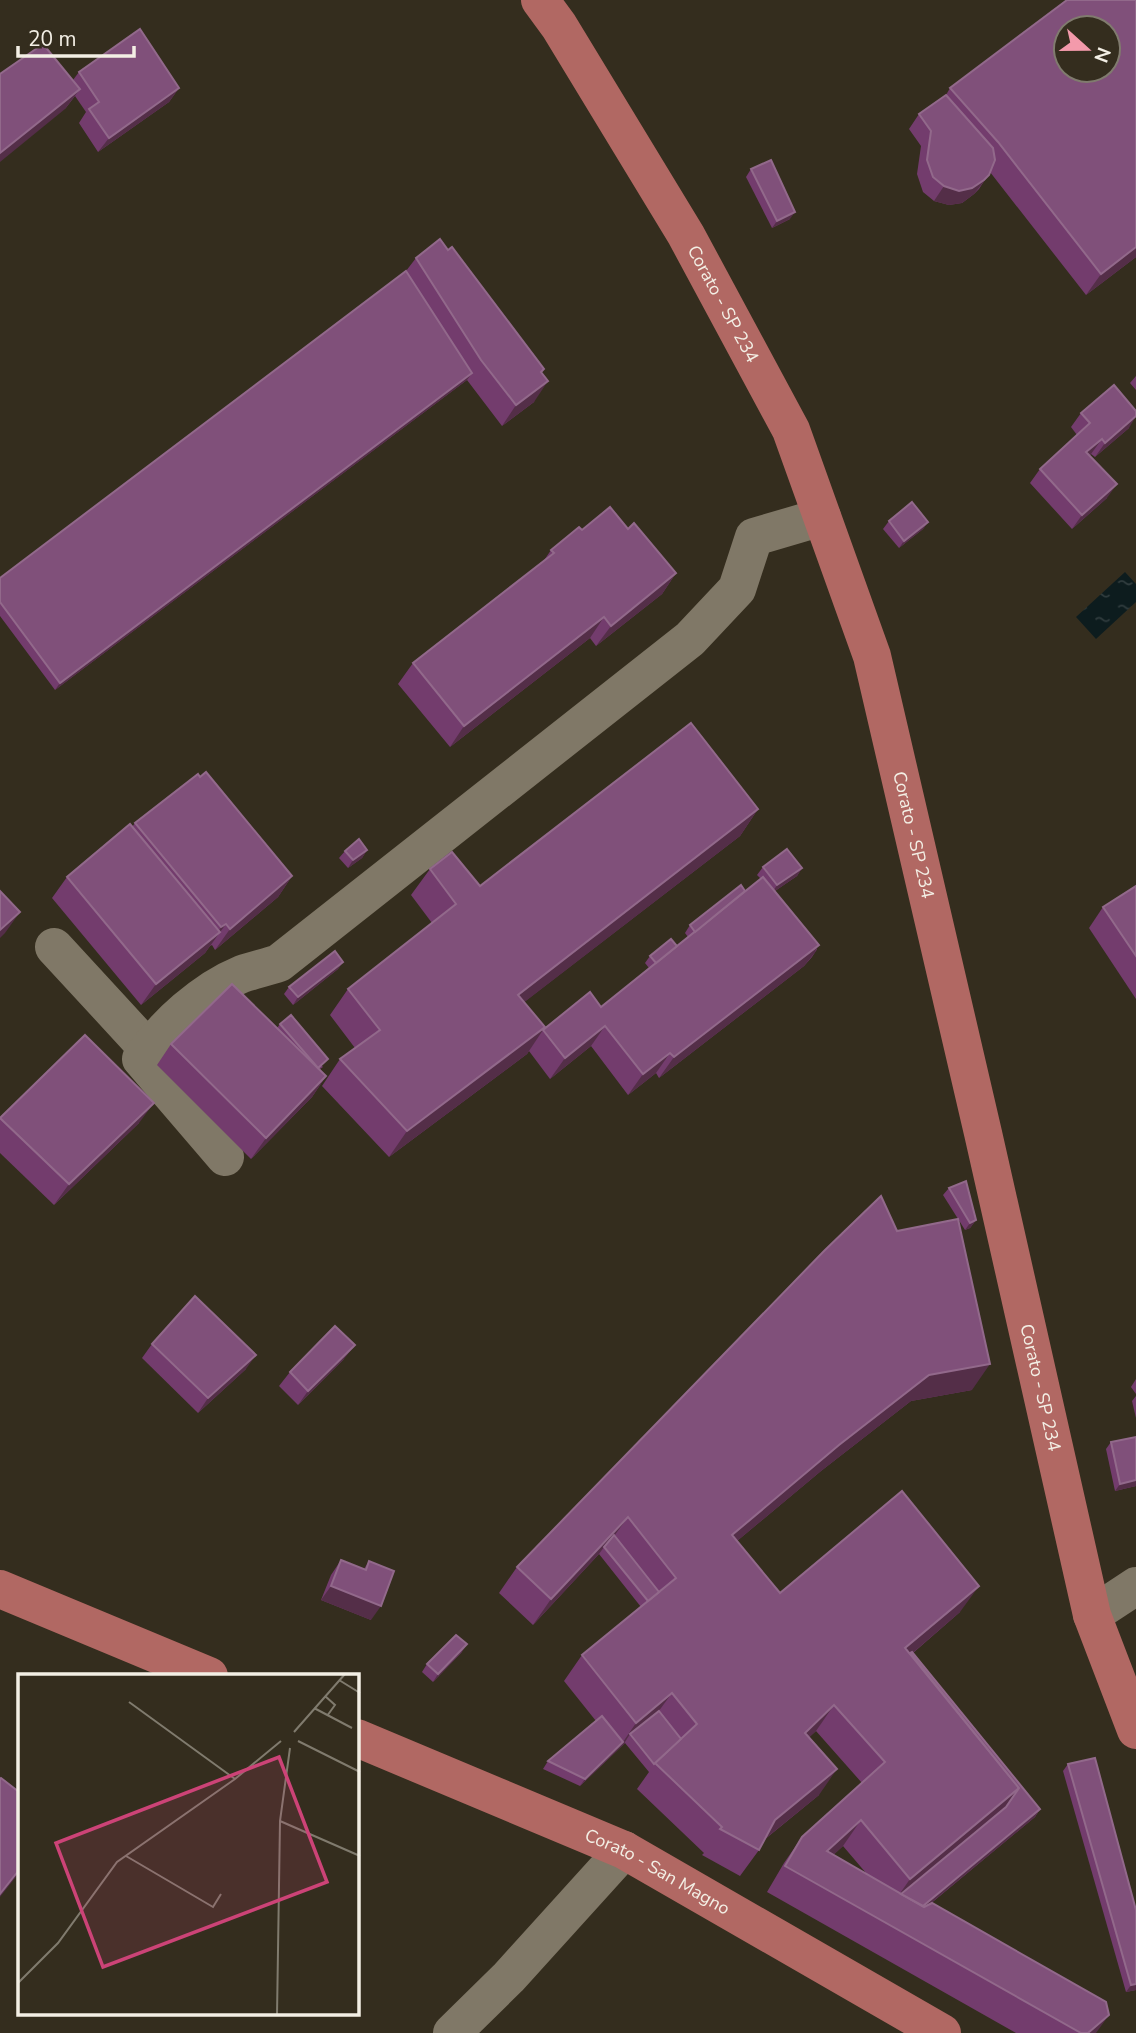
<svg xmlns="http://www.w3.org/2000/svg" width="1136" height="2033" font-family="'Nunito Sans',sans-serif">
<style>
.water{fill:url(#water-ripples)}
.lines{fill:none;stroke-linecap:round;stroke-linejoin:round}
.minor{stroke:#807867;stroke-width:38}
.major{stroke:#b16863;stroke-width:38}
.wall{fill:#733c6d;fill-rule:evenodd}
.shaded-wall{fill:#542e48}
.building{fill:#80507a;stroke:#92698b;stroke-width:2;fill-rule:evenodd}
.labels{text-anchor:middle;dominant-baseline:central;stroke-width:5;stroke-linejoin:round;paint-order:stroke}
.street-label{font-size:18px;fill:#f3efe5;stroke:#342d1e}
.inset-road{fill:none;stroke:#807b6e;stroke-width:2}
.view{fill:#cc4377;fill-opacity:0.15;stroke:#cc4377;stroke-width:3.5}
.inset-edge{fill:none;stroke:#f3efe5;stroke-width:3.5}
</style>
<defs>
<pattern id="water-ripples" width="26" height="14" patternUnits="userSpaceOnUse" patternTransform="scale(1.75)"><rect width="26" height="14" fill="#0d1c1e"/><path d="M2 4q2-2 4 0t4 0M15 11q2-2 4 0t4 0" fill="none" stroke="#313d3f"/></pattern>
</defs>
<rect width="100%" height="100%" fill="#342d1e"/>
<!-- water -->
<path class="water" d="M1125,572L1136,584V602L1096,639L1076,617Z"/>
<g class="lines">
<!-- minor -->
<g class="minor">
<path d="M54,947L148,1049"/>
<path d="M225,1157L141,1059C165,1025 203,990 242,974C254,970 267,967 279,963L690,639L737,589L754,537L822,517"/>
<path d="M1092,1615L1136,1586"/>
<path d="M452,2033L509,1977L624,1850"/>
</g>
<!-- major -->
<g class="major">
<path id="s1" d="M540,0L559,26L686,235L791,430L872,656L983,1133L1092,1615L1136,1730"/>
<path d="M0,1589L209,1676"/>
<path id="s2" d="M357,1738L624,1850L942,2033"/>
</g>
</g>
<!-- wall -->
<g class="wall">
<path d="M79,72L179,88L169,102L98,152L79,123L86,112L75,96L65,109L73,80Z"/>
<path d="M950,88L1136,257L1086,295L990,172L979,189L974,194L962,203L949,205L934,201L923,192L917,174L921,146L909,129L919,114L946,95Z"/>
<path d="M751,169L790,219L772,228L746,177Z"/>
<path d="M416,258L544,369L542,372L534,402L502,426L467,380L55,690L0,616V578L406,271Z"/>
<path d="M1136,376V390L1130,383Z"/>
<path d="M1081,413L1129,428L1095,457L1091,454L1090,455L1107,498L1072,529L1030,483L1040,469L1077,435L1071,427Z"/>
<path d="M889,521L928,522L923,529L899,548L883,529Z"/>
<path d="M628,529L676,573L662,594L596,646L590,638L450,747L398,684L413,663L543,562L551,550L582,530Z"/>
<path d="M758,809L740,836L524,1002L543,1029L601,1007L649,968L645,963L650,956L677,946L688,937L685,933L690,925L745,891L761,879L757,875L763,867L802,868L797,876L775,891L817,949L812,957L804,966L659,1078L656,1073L628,1095L591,1046L550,1079L529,1051L527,1054L389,1157L322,1086L340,1059L355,1048L330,1015L348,989L432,923L411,895L430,869L480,886Z"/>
<path d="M135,823L292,876L278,897L215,950L212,945L210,946L205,953L141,1005L52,898L67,877L132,827Z"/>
<path d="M367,850L362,858L348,868L339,858L345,851Z"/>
<path d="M1136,886V999L1089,928L1103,907Z"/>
<path d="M343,962L338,969L293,1005L284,994L289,987Z"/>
<path d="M280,1024L323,1067L320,1069L326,1076L312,1097L251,1159L157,1065L171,1044L277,1028Z"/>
<path d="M0,1118L139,1123L54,1205L0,1153Z"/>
<path d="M949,1188L976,1220L970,1228L965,1230L943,1195Z"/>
<path d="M824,1251L972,1390L911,1401L821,1471L737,1541L780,1593L960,1612L913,1653L1040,1809L1035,1817L929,1905L1096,2033H1016L767,1892L784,1863L802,1837L862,1783L816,1731L809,1737L819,1795L764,1840L759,1850L740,1876L702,1855L704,1853L637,1789L649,1772L625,1743L580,1786L543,1769L548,1761L596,1721L564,1681L582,1655L641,1607L599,1554L533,1625L499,1593L517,1567ZM843,1846L866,1873L833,1855Z"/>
<path d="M152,1344L246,1369L198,1413L142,1358Z"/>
<path d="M344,1359L298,1405L279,1386L290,1372Z"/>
<path d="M1136,1379V1394L1131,1387Z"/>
<path d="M1136,1396V1418L1132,1401Z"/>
<path d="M1111,1442L1136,1486L1115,1491L1106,1449Z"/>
<path d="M341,1560L364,1569L369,1561L371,1620L321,1600L331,1575Z"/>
<path d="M462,1652L433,1682L422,1672L427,1664Z"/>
<path d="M1068,1764L1136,1910V1990L1126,1992L1063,1771Z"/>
</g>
<!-- shaded-wall -->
<g class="shaded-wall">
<path d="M179,88L169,102L98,152L109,138Z"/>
<path d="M80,89L65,109L0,162V153Z"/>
<path d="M989,175L974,194L962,203L949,205L934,201L944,186Z"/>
<path d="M795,212L790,219L772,228L777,221Z"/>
<path d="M1136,247V257L1086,295L1101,274Z"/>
<path d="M472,373L467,380L55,690L60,683Z"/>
<path d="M548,381L534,402L502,426L516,405Z"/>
<path d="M1136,416L1129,428L1095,457L1105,443Z"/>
<path d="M1102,439L1091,454L1076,466L1086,452Z"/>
<path d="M1117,484L1107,498L1072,529L1082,515Z"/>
<path d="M928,522L923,529L899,548L904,541Z"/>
<path d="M676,573L662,594L596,646L611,626Z"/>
<path d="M604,617L590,638L450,747L464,726Z"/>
<path d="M758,809L740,836L500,1021L518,995Z"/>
<path d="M367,850L362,858L348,868L353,860Z"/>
<path d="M802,868L797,876L772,893L777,885Z"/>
<path d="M292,876L278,897L215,950L230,929Z"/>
<path d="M20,912L5,933L0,938V930Z"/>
<path d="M226,924L205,953L141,1005L156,984L216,935L221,927Z"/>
<path d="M819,945L815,951L817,950L804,966L659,1078L674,1057Z"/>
<path d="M343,962L338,969L293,1005L298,997Z"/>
<path d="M605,1026L591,1046L550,1079L565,1058Z"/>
<path d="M545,1027L527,1054L389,1157L407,1131Z"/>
<path d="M670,1053L656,1073L628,1095L643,1074Z"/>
<path d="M326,1076L312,1097L251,1159L266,1138Z"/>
<path d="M154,1103L139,1123L54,1205L69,1184Z"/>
<path d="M976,1220L970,1228L965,1230L970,1223Z"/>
<path d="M355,1345L344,1359L298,1405L308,1391Z"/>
<path d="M256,1355L246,1369L198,1413L208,1398Z"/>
<path d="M990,1364L972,1390L911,1401L821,1471L713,1561L732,1535L839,1445L929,1375Z"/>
<path d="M1136,1480V1486L1115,1491L1120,1484Z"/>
<path d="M628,1517L609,1543L604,1547L599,1554L533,1625L551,1599Z"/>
<path d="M331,1586L381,1606L371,1620L321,1600Z"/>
<path d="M979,1586L960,1612L894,1669L905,1648Z"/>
<path d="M467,1644L462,1652L433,1682L438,1674Z"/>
<path d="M672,1693L653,1719L630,1734L625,1742V1743L580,1786L585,1779L623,1742L636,1723Z"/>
<path d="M834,1705L816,1731L787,1759L805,1733Z"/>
<path d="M837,1769L819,1795L756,1846L775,1820Z"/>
<path d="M1019,1788L1001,1814L892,1905L910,1879Z"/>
<path d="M1040,1809L1035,1817L908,1922L913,1915Z"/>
<path d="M861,1820L843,1846L809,1878L827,1851Z"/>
<path d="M19,1870V1873L0,1897V1894Z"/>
<path d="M1136,1984V1990L1126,1992L1131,1985Z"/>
<path d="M1109,2015L1096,2033H1088Z"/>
</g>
<!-- building -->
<g class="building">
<path d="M1067,0H1136V247L1101,274L998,142L950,88ZM1066,28H1108V70H1066Z"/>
<path d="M140,29L179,88L109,138L89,109L99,102L79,72Z"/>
<path d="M43,44L80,89L0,153V74Z"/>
<path d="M946,95L993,148L995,160L989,175L984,180L972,188L959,191L944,186L933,177L927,160L931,131L919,114Z"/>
<path d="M771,160L795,212L777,221L751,169Z"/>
<path d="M440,239L448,250L452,247L544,369L541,372L548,381L516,405L481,360L416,258Z"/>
<path d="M406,271L472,373L60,683L0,602V578Z"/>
<path d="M1114,385L1136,411V416L1105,443L1102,439L1086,452L1117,484L1082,515L1040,469L1090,423L1081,413Z"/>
<path d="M912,502L928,522L904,541L889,521Z"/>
<path d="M610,507L628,529L634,523L676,573L611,626L604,617L464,726L413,663L554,553L551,550L579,527L582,530Z"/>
<path d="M691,723L758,809L518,995L545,1027L407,1131L340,1059L380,1030L348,989L456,904L430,869L452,852L480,886Z"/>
<path d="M206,772L292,876L230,929L226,924L221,927L135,823L198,774L200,777Z"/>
<path d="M130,824L220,932L156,984L67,877Z"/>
<path d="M359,839L367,850L353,860L345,851Z"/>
<path d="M787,849L802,868L777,885L763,867Z"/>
<path d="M763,877L819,945L674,1057L670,1053L643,1074L605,1026L565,1058L543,1030L590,992L601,1007Z"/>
<path d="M741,885L745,891L695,932L690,925Z"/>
<path d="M1136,886V956L1103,907Z"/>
<path d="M0,891L20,912L0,930Z"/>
<path d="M671,939L677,946L656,963L650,956Z"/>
<path d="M335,951L343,962L298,997L289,987Z"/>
<path d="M232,984L326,1076L266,1138L171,1044Z"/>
<path d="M291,1015L328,1059L318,1068L280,1024Z"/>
<path d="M85,1035L154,1103L69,1184L0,1118Z"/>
<path d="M966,1181L976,1220L970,1223L949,1188Z"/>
<path d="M881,1196L897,1231L958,1219L990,1364L929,1375L839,1445L732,1535L780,1593L902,1491L979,1586L905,1648L1019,1788L910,1879L861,1820L827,1851L924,1907L932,1903L1106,2002L1109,2015L1088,2033H1081L785,1866L802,1837L885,1762L834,1705L805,1733L837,1769L775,1820L759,1850L720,1829L722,1827L655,1763L697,1724L672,1693L636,1723L582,1655L676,1578L628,1517L551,1599L517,1567L824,1251Z"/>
<path d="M195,1296L256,1355L208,1398L152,1344Z"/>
<path d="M335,1326L355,1345L308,1391L290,1372Z"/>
<path d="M1136,1437V1480L1120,1484L1111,1442Z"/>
<path d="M614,1535L659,1592L648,1601L604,1547Z"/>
<path d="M341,1560L366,1570L369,1561L394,1571L381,1606L331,1586Z"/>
<path d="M456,1635L467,1644L438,1674L427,1664Z"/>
<path d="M912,1652L1040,1809L923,1906L901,1894L1006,1807L1019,1788L910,1653Z"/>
<path d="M659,1711L681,1739L654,1764L630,1734Z"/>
<path d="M602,1716L623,1742L585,1779L548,1761Z"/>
<path d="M1095,1758L1136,1910V1984L1131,1985L1068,1764Z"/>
<path d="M1,1778L19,1792V1870L0,1894V1779Z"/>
</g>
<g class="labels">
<!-- street labels -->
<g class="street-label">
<text stroke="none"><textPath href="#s1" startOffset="355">Corato - SP 234</textPath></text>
<text stroke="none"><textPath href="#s1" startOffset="922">Corato - SP 234</textPath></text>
<text stroke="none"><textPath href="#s1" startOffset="1489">Corato - SP 234</textPath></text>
<text stroke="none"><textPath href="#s2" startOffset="329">Corato - San Magno</textPath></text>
</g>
</g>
<!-- overview -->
<g transform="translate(18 1674)">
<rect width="341" height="341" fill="#342d1e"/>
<path class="inset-road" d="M321,6L342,19M307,22L317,31L309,42M111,28L217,105M296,34L334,54M276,58L327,0M280,67L342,98M262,147L342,182M108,182L195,233L203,220M0,309L40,269L99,188L217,105L263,67M259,341L262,147L272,74"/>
<path class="view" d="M261,83L309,208L85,293L38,169Z"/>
<rect width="341" height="341" class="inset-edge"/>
</g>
<!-- north arrow -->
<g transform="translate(1087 49) rotate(111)"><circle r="33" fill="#342d1e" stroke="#807b6e" stroke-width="2"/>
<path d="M0-5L12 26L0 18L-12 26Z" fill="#f39aab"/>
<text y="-10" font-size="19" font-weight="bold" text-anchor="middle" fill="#f3efe5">N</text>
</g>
<!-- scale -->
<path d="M18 46v10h116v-10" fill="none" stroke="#f3efe5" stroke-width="3.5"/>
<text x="28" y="46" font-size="21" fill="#f3efe5" stroke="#342d1e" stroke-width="5" paint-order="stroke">20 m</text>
</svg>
